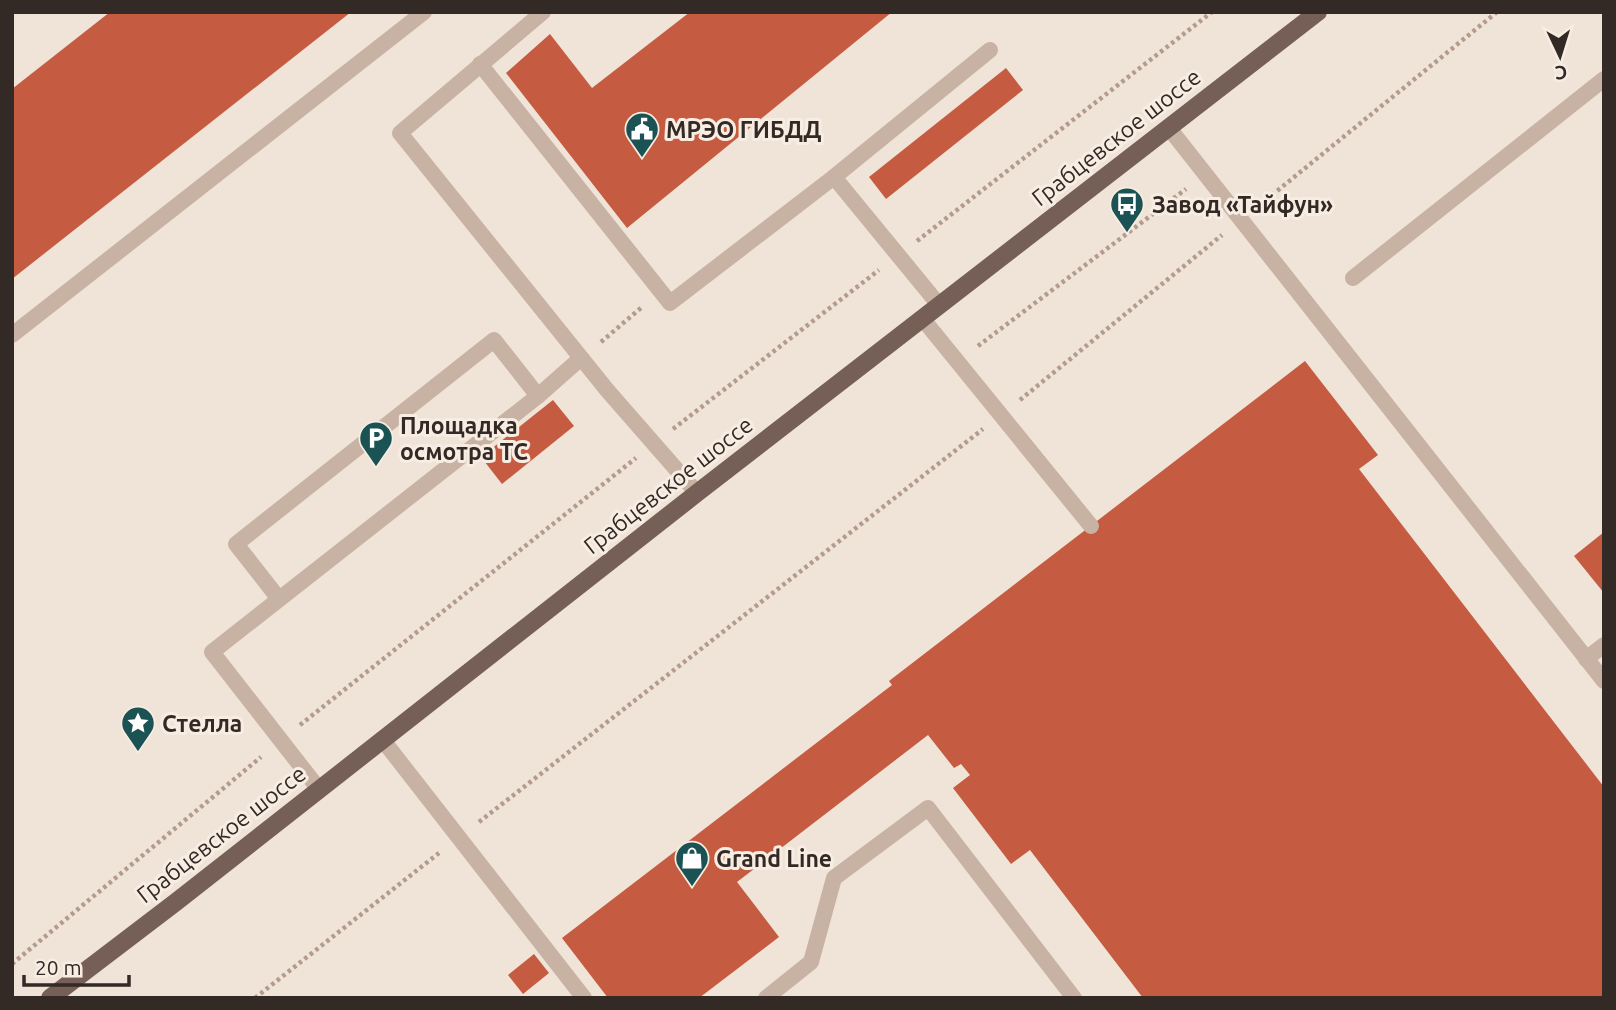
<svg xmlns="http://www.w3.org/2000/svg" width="1616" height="1010" font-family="Ubuntu,sans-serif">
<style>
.building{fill:#c55b40}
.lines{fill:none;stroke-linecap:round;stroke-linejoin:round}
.path{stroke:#b39c8d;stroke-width:4.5;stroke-dasharray:3.5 3.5;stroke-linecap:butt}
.lane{stroke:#c8b2a3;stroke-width:16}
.primary{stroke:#755f56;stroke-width:18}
.labels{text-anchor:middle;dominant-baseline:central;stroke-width:6;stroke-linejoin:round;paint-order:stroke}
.poi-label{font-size:23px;font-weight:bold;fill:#332925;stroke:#f8ede3;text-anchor:start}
.street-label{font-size:23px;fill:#332925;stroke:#f8ede3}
</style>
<rect width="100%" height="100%" fill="#f0e3d7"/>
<!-- building -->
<g class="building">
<path d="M110,12H351L12,279V89Z"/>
<path d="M690,12H892L627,228L506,73L550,34L592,88Z"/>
<path d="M1006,68L1023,90L886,199L869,177Z"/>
<path d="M1305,361L1378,455L1359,469L1604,787V998H1143L1030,850L1011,864L953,788L970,775L961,764L954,768L928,735L737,882L779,937L699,998H608L562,938L892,685L889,681Z"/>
<path d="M553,400L574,426L502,484L481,457Z"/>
<path d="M1604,532V593L1574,556Z"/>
<path d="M534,954L549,973L523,994L508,975Z"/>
</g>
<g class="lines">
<!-- path -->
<g class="path">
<path d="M1261,204L1497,12"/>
<path d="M917,241L1212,12"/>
<path d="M601,342L642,307"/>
<path d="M978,346L1186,189"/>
<path d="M1020,400L1222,235"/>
<path d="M673,429L879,270"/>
<path d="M300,725L636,458"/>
<path d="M479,822L983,429"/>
<path d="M12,964L261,757"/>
<path d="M255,998L439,853"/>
</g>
<!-- lane -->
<g class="lane">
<path d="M543,12L400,133L607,390L697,493"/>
<path d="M480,64L670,303L834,177"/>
<path d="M1169,128L1604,681"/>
<path d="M1353,278L1604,79"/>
<path d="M939,305L834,177L990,50"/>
<path d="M922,318L1091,526"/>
<path d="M12,335L424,12"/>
<path d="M279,599L236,544L494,340L538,396"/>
<path d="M1586,659L1604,645"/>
<path d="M382,739L584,998"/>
<path d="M318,788L212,652L538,396L581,358"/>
<path d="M766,998L811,962L834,878L928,808L1074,998"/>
</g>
<!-- primary -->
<path class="primary" d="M50,998L176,902L697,493L1318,12"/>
</g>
<!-- icons -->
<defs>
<g id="civic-pin" transform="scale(1.75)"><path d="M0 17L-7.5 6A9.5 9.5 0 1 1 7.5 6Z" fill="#1b5253" stroke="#f8ede3"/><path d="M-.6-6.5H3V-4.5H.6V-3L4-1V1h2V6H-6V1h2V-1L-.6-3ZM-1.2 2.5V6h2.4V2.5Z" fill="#fff"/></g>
<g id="bus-pin" transform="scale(1.75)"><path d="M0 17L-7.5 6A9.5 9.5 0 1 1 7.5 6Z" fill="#1b5253" stroke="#f8ede3"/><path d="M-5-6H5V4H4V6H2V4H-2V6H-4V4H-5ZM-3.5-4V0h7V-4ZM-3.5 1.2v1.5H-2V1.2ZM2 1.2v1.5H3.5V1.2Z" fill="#fff"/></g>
<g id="parking-pin" transform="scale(1.75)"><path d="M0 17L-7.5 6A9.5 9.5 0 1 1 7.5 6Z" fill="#1b5253" stroke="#f8ede3"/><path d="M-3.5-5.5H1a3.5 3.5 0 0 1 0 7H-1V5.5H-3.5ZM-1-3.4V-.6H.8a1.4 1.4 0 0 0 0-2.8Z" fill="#fff"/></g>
<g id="sight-pin" transform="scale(1.75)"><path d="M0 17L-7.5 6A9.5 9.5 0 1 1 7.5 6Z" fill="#1b5253" stroke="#f8ede3"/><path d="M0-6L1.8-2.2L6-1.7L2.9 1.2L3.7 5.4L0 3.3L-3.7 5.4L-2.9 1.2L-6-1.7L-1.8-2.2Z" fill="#fff"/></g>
<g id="shop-pin" transform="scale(1.75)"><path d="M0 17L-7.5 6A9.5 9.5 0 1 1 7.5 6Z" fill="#1b5253" stroke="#f8ede3"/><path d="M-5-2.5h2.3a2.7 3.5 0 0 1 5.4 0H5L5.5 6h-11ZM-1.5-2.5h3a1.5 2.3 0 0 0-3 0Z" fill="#fff"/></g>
</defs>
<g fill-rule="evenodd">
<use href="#civic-pin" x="642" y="129"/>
<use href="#bus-pin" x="1127" y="204"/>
<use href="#parking-pin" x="376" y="438"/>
<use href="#sight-pin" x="138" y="723"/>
<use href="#shop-pin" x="692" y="858"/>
</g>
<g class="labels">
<!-- poi labels -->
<g class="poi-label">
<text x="666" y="129">МРЭО ГИБДД</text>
<text x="1152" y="204">Завод «Тайфун»</text>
<text x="400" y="425">Площадка<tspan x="400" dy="26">осмотра ТС</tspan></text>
<text x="162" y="723">Стелла</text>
<text x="716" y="858">Grand Line</text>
</g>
<!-- street labels -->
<g class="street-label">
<text transform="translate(1116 137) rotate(-38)">Грабцевское шоссе</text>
<text transform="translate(668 485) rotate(-38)">Грабцевское шоссе</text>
<text transform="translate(221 834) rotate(-38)">Грабцевское шоссе</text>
</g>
</g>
<!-- border -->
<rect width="1616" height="1010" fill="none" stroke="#332925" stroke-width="28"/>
<!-- north arrow -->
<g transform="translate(1560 56) rotate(176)" stroke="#f8ede3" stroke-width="5" paint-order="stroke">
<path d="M0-5L12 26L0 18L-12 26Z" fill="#332925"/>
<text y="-10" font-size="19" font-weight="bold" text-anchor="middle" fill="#332925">С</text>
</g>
<!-- scale -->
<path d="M24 975v10h105v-10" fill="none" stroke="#332925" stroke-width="3.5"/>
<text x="35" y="975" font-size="21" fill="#332925" stroke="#f8ede3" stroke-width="5" paint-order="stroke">20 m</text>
</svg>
